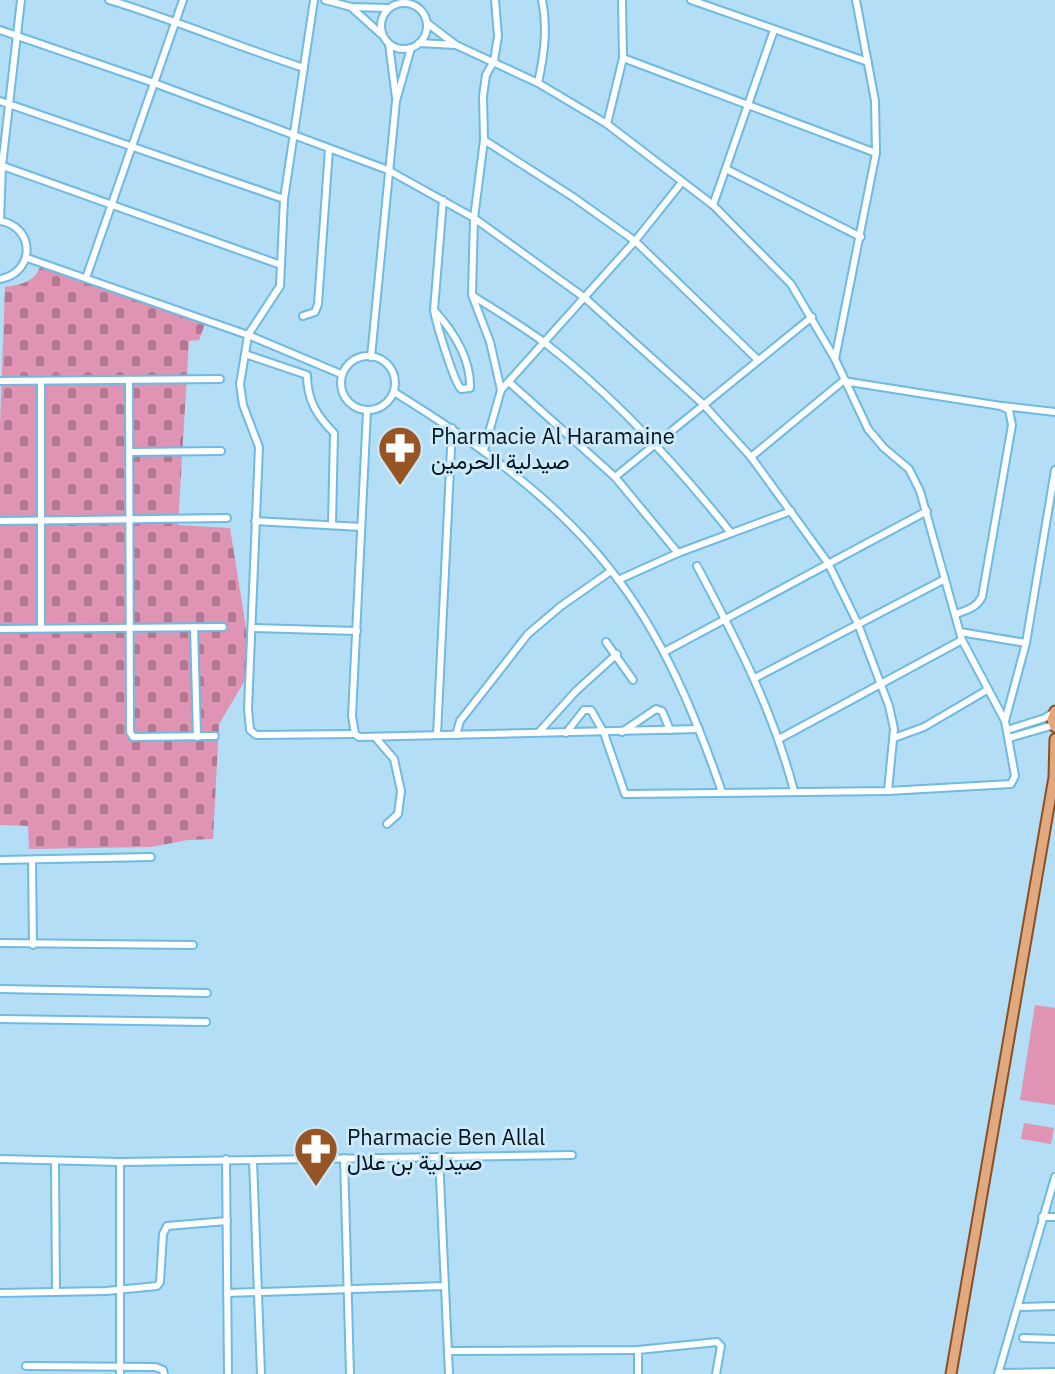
<svg xmlns="http://www.w3.org/2000/svg" width="1055" height="1374" font-family="'IBM Plex Sans',Vazirmatn,sans-serif">
<style>
.green{fill:#df94b4}
.cemetery{fill:url(#cemetery-stones)}
.lines{fill:none;stroke-linecap:round;stroke-linejoin:round}
.street-casing{stroke:#6ebae1;stroke-width:10}
.primary-casing{stroke:#885026;stroke-width:13}
.street{stroke:#fff;stroke-width:6}
.primary{stroke:#e3a97e;stroke-width:9}
.labels{text-anchor:middle;dominant-baseline:central;stroke-width:6;stroke-linejoin:round;paint-order:stroke}
.poi-label{font-size:22px;fill:#001521;stroke:#cce9f9;text-anchor:start}
</style>
<defs>
<pattern id="cemetery-stones" width="16" height="16" patternUnits="userSpaceOnUse" patternTransform="scale(2)"><rect width="16" height="16" fill="#df94b4"/><path d="M2 7V4a2 2 0 0 1 4 0v3zM10 15v-3a2 2 0 0 1 4 0v3z" fill="#b27892"/></pattern>
</defs>
<rect width="100%" height="100%" fill="#b3def6"/>
<!-- green -->
<g class="green">
<path d="M1035,1005L1055,1008V1105L1020,1100Z"/>
<path d="M1024,1123L1054,1128L1051,1144L1021,1139Z"/>
</g>
<!-- cemetery -->
<path class="cemetery" d="M41,264L205,324L199,340L189,341L178,525L230,528L246,628L249,661L244,682L219,724L213,839L188,840L151,847L29,849L28,826L0,825V425L5,287C22,284 36,282 41,264Z"/>
<g class="lines">
<!-- street casing -->
<g class="street-casing">
<g id="street">
<path d="M109,0C175,20 239,47 304,68"/>
<path d="M325,0L351,7L388,8"/>
<path d="M691,0L868,62"/>
<circle cx="404" cy="26" r="23"/>
<path d="M351,7L381,34"/>
<path d="M427,23L456,45L538,83L607,124L713,205L791,284L835,359L868,429L884,448L909,469L920,491L962,640L1005,721L1015,776L1011,784L888,791L625,794L604,733L591,710H584L566,733"/>
<path d="M0,30L154,83L388,170L474,218L585,298L703,404L751,457L828,563L858,624L889,706L894,729L888,791"/>
<path d="M419,43L456,45"/>
<path d="M389,44L396,98"/>
<path d="M623,58L876,153"/>
<path d="M538,83C544,55 548,28 542,0"/>
<path d="M0,101L284,199"/>
<path d="M607,124L623,58L622,0"/>
<path d="M484,140L573,197L635,241L758,360"/>
<path d="M0,165L281,265"/>
<path d="M726,169L861,237"/>
<path d="M713,205L774,30"/>
<path d="M0,221L2,166L21,0"/>
<path d="M0,221C36,227 35,273 0,279"/>
<path d="M27,258L248,335L341,374"/>
<path d="M86,278L183,0"/>
<path d="M473,296C497,311 522,326 545,343C615,397 676,464 731,533"/>
<path d="M434,310C453,331 471,358 470,388L461,389C454,382 436,323 434,310L443,200"/>
<path d="M303,316L315,312L318,304L329,149"/>
<path d="M245,354L248,335L280,286L284,199L314,0"/>
<circle cx="368" cy="383" r="27"/>
<path d="M371,357L396,101L411,48"/>
<path d="M835,359L876,153L875,101L856,0"/>
<path d="M129,380L130,732L133,737L215,736"/>
<path d="M0,381L220,379"/>
<path d="M41,381V628"/>
<path d="M510,383L615,477L678,553"/>
<path d="M501,390L635,241L682,182"/>
<path d="M394,392C473,441 552,495 610,569C662,634 695,714 722,792"/>
<path d="M1003,406L1055,412"/>
<path d="M367,411L352,716L355,734L359,737L699,729"/>
<path d="M484,450L501,390L490,342L472,295L474,218L484,140L483,96L486,75L494,61L498,36L495,0"/>
<path d="M130,452L221,451"/>
<path d="M751,457L843,381L1001,406L1009,410L1012,425L982,597C976,608 967,610 956,614"/>
<path d="M615,477L812,317"/>
<path d="M1,521L227,518"/>
<path d="M255,521L361,527"/>
<path d="M332,524L334,433C317,416 307,400 307,375L245,354L240,384L243,405L259,447L248,709L250,730L256,735L355,734"/>
<path d="M697,566C736,639 773,710 794,791"/>
<path d="M618,580L678,553L791,511"/>
<path d="M194,627L197,737"/>
<path d="M252,628L357,631"/>
<path d="M0,629L223,627"/>
<path d="M960,632L1026,643"/>
<path d="M606,642L633,680"/>
<path d="M664,652L927,511"/>
<path d="M755,678L945,579"/>
<path d="M1005,721L1026,643L1055,470"/>
<path d="M1007,730L1045,718L1054,712"/>
<path d="M539,732L576,691L617,654"/>
<path d="M622,732L656,709L662,711L670,730"/>
<path d="M437,735L452,428"/>
<path d="M456,735L460,721L528,634L561,606L611,571"/>
<path d="M375,737L394,759L401,791L398,814L387,824"/>
<path d="M894,738L924,727L987,690"/>
<path d="M1009,738L1054,725"/>
<path d="M779,739L962,640"/>
<path d="M0,860L151,857"/>
<path d="M32,861L33,945"/>
<path d="M0,943L193,945"/>
<path d="M0,989L207,993"/>
<path d="M0,1019L206,1022"/>
<path d="M439,1157L449,1374"/>
<path d="M344,1158L350,1374"/>
<path d="M0,1159L120,1162L572,1155"/>
<path d="M226,1159L228,1374"/>
<path d="M253,1160L261,1374"/>
<path d="M55,1162L56,1292"/>
<path d="M120,1162V1374"/>
<path d="M1042,1217H1055"/>
<path d="M0,1293L106,1291L157,1286L160,1282L163,1234L167,1226L227,1221"/>
<path d="M227,1293L445,1286"/>
<path d="M1022,1307L1055,1306"/>
<path d="M1023,1338L1055,1339"/>
<path d="M448,1351L638,1350L717,1342L721,1346L716,1374"/>
<path d="M26,1366L155,1367L163,1370L164,1374"/>
<path d="M999,1373L1055,1372"/>
<path d="M638,1374V1350"/>
<path d="M998,1374L1055,1177"/>
</g>
</g>
<!-- primary casing -->
<g class="primary-casing">
<g id="primary">
<path d="M1055,711L1052,720L1055,727"/>
<path d="M951,1374L1054,777L1055,739"/>
</g>
</g>
<!-- street -->
<use href="#street" class="street"/>
<!-- primary -->
<use href="#primary" class="primary"/>
</g>
<!-- icons -->
<defs>
<g id="pharmacy-pin" transform="scale(2.3)"><path d="M0 17L-7.5 6A9.5 9.5 0 1 1 7.5 6Z" fill="#975425" stroke="#cce9f9"/><path d="M-2-6h4v4h4v4h-4v4h-4v-4h-4v-4h4Z" fill="#fff"/></g>
</defs>
<g fill-rule="evenodd">
<use href="#pharmacy-pin" x="400" y="448"/>
<use href="#pharmacy-pin" x="316" y="1149"/>
</g>
<g class="labels">
<!-- poi labels -->
<g class="poi-label">
<text x="431" y="435">Pharmacie Al Haramaine<tspan x="431" dy="25">صيدلية الحرمين</tspan></text>
<text x="347" y="1136">Pharmacie Ben Allal<tspan x="347" dy="25">صيدلية بن علال</tspan></text>
</g>
</g>
</svg>
